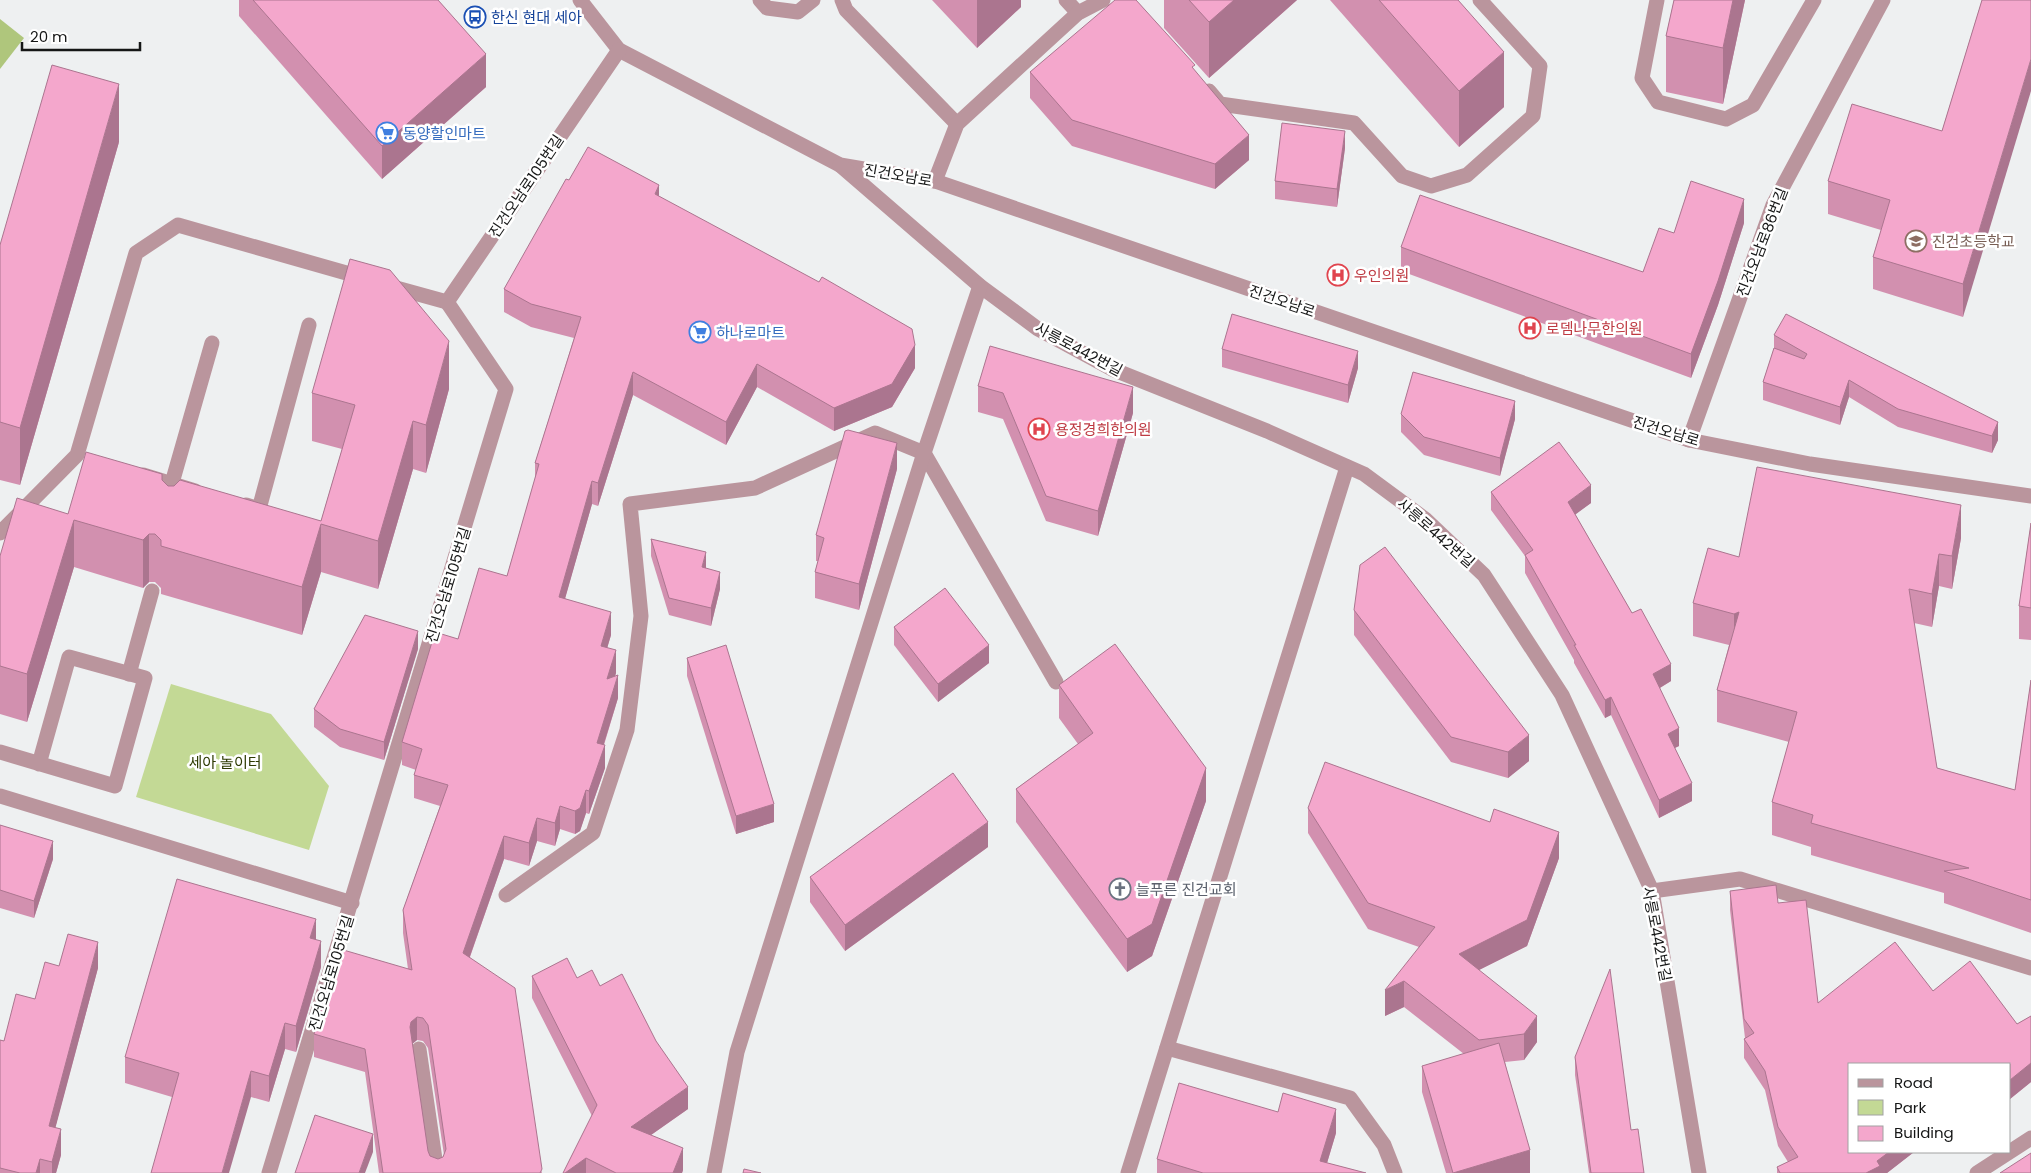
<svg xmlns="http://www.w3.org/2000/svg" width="2031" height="1173" font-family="Poppins,'Noto Sans KR',sans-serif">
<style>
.green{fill:#c3d995}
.forest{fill:#afc67c}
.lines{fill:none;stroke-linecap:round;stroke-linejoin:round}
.minor{stroke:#ba959d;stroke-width:15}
.wall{fill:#d290af;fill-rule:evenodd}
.shaded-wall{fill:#ab758f}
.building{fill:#f4a7cc;stroke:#ab758f;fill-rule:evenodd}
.labels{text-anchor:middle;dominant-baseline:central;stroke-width:5;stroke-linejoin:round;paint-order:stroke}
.transit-label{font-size:15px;fill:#164399;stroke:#fff;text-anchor:start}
.shop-label{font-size:15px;fill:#366cbe;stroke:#fff;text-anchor:start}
.street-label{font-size:15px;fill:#151616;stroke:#fff}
.education-label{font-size:15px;fill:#785e54;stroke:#fff;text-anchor:start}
.health-label{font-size:15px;fill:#be3a42;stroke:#fff;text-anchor:start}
.park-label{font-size:15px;fill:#2e3b02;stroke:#fff}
.worship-label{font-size:15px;fill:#5b616d;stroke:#fff;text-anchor:start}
</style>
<rect width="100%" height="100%" fill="#eef0f1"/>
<!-- green -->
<path class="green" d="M171,684L271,714L329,786L309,850L136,797Z"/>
<!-- forest -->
<path class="forest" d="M0,19L24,38L0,69Z"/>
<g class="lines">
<!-- minor -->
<g class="minor">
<path d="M580,0L619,50L840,165L935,181L1689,440L1810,464L2031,496"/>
<path d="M760,0L767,8L798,12L813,0"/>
<path d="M842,0L846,10L957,124"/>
<path d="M1066,0L1078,13"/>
<path d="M1657,0L1642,78L1658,102L1726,119L1753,105L1814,0"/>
<path d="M1209,91L1220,104L1354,123L1402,176L1431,186L1467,175L1533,116L1540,66L1480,0"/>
<path d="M840,165L980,286L1038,329L1112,369L1267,431L1364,474L1425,519L1484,575L1562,695L1652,891L1699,1173"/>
<path d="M935,181L957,124L1078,13L1103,0"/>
<path d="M389,286L447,302"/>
<path d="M1689,440L1773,205L1883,0"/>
<path d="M143,475L195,491"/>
<path d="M172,483L212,343"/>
<path d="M246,505L259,509L309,325"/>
<path d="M0,533L77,455L136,253L178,225L364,278"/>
<path d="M129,674L152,591"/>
<path d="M0,752L115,786L145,678L69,657L39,764"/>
<path d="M0,796L352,903"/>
<path d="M1652,891L1740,879L2031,968"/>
<path d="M506,895L593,833L627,730L641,616L630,504L755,488L875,433L924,453L1056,682"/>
<path d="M1167,1048L1350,1098L1384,1145L1395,1173"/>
<path d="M419,1049L437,1173"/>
<path d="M269,1173L506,389L447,302L619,50"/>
<path d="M714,1173L737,1052L924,453L980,286"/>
<path d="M1128,1173L1347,467"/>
<path d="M1977,1173L2031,1138"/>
</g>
</g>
<!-- wall -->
<g class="wall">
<path d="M239,0H438L486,87L382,179L239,16Z"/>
<path d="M932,0H1021V7L977,48Z"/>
<path d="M1164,0H1297L1209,78L1164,28Z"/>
<path d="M1330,0H1458L1504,107L1459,147Z"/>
<path d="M1674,0H1745L1723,104L1666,92V36Z"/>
<path d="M1982,0L1963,317L1873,289V257L1881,230L1828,214V181L1942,131Z"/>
<path d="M1195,71L1249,160L1215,189L1072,146L1030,98V72Z"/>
<path d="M119,142L20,485L0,480V245Z"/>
<path d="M1345,148L1337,207L1275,199V181Z"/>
<path d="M569,180L659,196L915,368L892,407L834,431L757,387L726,445L633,395L598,506L592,504L565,598L611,635L607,648L616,673L615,676L618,698L604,745L605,768L589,814L586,813L580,831L575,834L560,829L555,846L537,841L529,866L504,859L470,957L542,1173H379L365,1072L314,1057V1034L408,969L403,933V910L440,806L414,798V775L416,770L402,765V742L458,639L507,576L535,479V463L574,338L531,327L504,312V289ZM417,1040L423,1041L428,1048L444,1155L443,1157L438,1159L430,1156L428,1151L412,1044Z"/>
<path d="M1744,223L1718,305L1691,378L1401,271V247L1643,272L1674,233Z"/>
<path d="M1774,335L1998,422V440L1992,453L1898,427L1849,397L1840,425L1763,400V382L1774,348Z"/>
<path d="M1222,349L1358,368L1348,403L1222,367Z"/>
<path d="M978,386L1133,413L1098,536L1046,521L1003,419L978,412Z"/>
<path d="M449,389L426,473L413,469L378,589L321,572L302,635L161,594V588L155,582H149L143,588L74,567L27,722L0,714V556L68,514L168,486L321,521L342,449L312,441V393Z"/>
<path d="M1401,414L1515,419L1500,476L1424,455L1401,432Z"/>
<path d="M897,469L859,610L815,598V572L818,561H816V535Z"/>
<path d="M1491,492L1591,503L1575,514L1671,681L1660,688L1679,746L1675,748L1692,801L1659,818L1611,715L1605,718L1574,663V660L1525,573V556L1491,510Z"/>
<path d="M2031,523V640L2019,639V606Z"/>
<path d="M1961,538L1952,589L1939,586L1932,627L1914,623L1937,768L2015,790L2031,680V933L1944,903V893L1811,855V847L1772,835V802L1789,742L1717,722V690L1729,645L1693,636V603L1739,557Z"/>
<path d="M651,539L706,568L720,589L711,626L669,615L651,556Z"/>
<path d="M1354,610L1529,761L1508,778L1451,762L1354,635Z"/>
<path d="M894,627L989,663L938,702L894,645Z"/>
<path d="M418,649L384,760L340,747L314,727V709Z"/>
<path d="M687,658L774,822L736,834L687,676Z"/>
<path d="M1059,685L1206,801L1152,956L1127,972L1016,822V789L1078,744L1059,718Z"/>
<path d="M1308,808L1559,858L1527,946L1479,970L1537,1042L1524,1060L1505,1062L1530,1173H1446L1422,1092V1066L1464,1054L1404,1007L1385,1016L1419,947L1368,929L1308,833Z"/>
<path d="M0,825L53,859L34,918L0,908Z"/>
<path d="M988,847L845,951L810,902V877Z"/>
<path d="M1730,891L1778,903L1818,1003L1933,991L2017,1024L2031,1016V1082L2010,1099V1064L1850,1152H1914L1887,1173H1777V1167L1788,1162L1778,1146L1765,1090L1744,1058V1039L1745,1038L1730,910Z"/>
<path d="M316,940L321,967L296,1052L285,1049L269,1102L251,1097H172L125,1083V1057Z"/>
<path d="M59,966L98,968L55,1128L61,1155L56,1173H0V1040L4,1041Z"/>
<path d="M532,976L577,978L600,986L688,1109L651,1135L683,1170L682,1173H563L592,1116L532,998Z"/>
<path d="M1575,1057L1631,1130L1644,1173H1589L1575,1075Z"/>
<path d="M1336,1133L1327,1163L1366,1173H1157V1159Z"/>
</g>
<!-- shaded-wall -->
<g class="shaded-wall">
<path d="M977,0H1021V7L977,48Z"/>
<path d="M1234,0H1297L1209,78V22Z"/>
<path d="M1733,0H1745L1723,104V48Z"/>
<path d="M1504,52V107L1459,147V91Z"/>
<path d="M486,54V87L382,179V146Z"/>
<path d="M2031,59V91L1963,317V284Z"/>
<path d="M119,84V142L20,485V428Z"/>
<path d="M1345,131V148L1337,207V189Z"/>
<path d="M1249,135V160L1215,189V164Z"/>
<path d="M659,185V208L655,194Z"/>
<path d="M1744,199V223L1718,305L1691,378V354Z"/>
<path d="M449,341V389L426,473V425Z"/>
<path d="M915,345V368L892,407L834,431V408Z"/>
<path d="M1358,351V368L1348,403V385Z"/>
<path d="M757,364V387L726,445V422Z"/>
<path d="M633,372V395L598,506V483Z"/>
<path d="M1849,380V397L1840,425V407Z"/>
<path d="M1133,387V413L1098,536V511Z"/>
<path d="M1515,401V419L1500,476V458Z"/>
<path d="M413,421V469L378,589V541Z"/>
<path d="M1998,422V440L1992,453V436Z"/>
<path d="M897,443V469L859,610V584Z"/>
<path d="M592,481V504L559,620V597Z"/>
<path d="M1591,485V503L1568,520V502Z"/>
<path d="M1961,505V538L1952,589V556Z"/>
<path d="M74,520V567L27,722V674Z"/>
<path d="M321,524V572L302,635V587Z"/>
<path d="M149,534V582L143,588V540Z"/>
<path d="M706,552V570L702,567Z"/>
<path d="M1939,554V586L1932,627V594Z"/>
<path d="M720,572V589L711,626V608Z"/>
<path d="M611,612V635L601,669V646Z"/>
<path d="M1739,612L1734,647V614Z"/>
<path d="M418,631V649L384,760V742Z"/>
<path d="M989,645V663L938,702V684Z"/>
<path d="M616,650V673L607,702V679Z"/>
<path d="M1671,664V681L1653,692V674Z"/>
<path d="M618,675V698L597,766V743Z"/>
<path d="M1611,697V715L1605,718V700Z"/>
<path d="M1679,728V746L1668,751V734Z"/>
<path d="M1529,735V761L1508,778V752Z"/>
<path d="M605,745V768L589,814V791Z"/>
<path d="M1206,768V801L1152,956L1127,972V939Z"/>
<path d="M1692,783V801L1659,818V800Z"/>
<path d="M586,790V813L580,831L575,834V811Z"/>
<path d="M774,804V822L736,834V816Z"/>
<path d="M560,806V829L555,846V823Z"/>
<path d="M537,818V841L529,866V843Z"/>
<path d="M988,822V847L845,951V925Z"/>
<path d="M1559,832V858L1527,946L1459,980V954Z"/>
<path d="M504,836V859L463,976V953Z"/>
<path d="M53,841V859L34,918V901Z"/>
<path d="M316,919V944L310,938Z"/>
<path d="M321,941V967L296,1052V1026Z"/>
<path d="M98,942V968L49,1152V1126Z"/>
<path d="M1404,981V1007L1385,1016V990Z"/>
<path d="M1537,1016V1042L1524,1060V1034Z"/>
<path d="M417,1017V1040L411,1045L410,1027L411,1022Z"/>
<path d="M285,1023V1049L269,1102V1076Z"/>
<path d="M2031,1063V1082L2010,1099V1080Z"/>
<path d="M251,1071V1097L229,1173H222Z"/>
<path d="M688,1087V1109L631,1149V1127Z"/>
<path d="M1336,1109V1133L1324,1173L1320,1161Z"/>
<path d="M61,1129V1155L56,1173H52V1162Z"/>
<path d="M373,1134V1152L365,1173H359Z"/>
<path d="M683,1148V1170L682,1173H673Z"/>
<path d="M1530,1150V1173H1453Z"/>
<path d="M1889,1152H1914L1887,1173H1866L1877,1161Z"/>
<path d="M586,1158V1173H565Z"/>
<path d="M40,1159V1173H36Z"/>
</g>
<!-- building -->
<g class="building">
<path d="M253,0H438L486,54L382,146Z"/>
<path d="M1115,0H1136L1195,65L1192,67L1249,135L1215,164L1072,120L1030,72Z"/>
<path d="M1189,0H1234L1209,22Z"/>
<path d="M1379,0H1458L1504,52L1459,91Z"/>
<path d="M1674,0H1733L1723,48L1666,36Z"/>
<path d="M1982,0H2031V59L1963,284L1873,257L1890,200L1828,181L1852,104L1942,131Z"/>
<path d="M52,65L119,84L20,428L0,422V245Z"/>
<path d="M1282,123L1345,131L1337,189L1275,181Z"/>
<path d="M588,147L659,185L655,194L819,282L822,277L912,329L915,345L892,384L834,408L757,364L726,422L633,372L598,483L592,481L559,597L611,612L601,646L616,650L607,679L618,675L597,743L605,745L589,791L586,790L580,808L575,811L560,806L555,823L537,818L529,843L504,836L463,953L515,988L542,1169L540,1173H383L365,1049L314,1034L340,949L412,970L403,910L448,785L414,775L422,749L402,742L435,632L458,639L479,568L507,576L539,464L535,463L581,317L531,304L504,289L566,179L569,180ZM417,1017L423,1018L428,1025L446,1149L443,1157L438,1159L430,1156L428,1151L410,1027L411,1022Z"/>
<path d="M1691,181L1744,199L1718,281L1691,354L1401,247L1420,195L1643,272L1659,228L1674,233Z"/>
<path d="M350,259L390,270L449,341L426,425L413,421L378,541L321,524L302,587L161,546V540L155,534H149L143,540L74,520L27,674L0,666V556L17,498L68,514L86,452L162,474V480L168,486H174L180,480L321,521L355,405L312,393Z"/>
<path d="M1232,314L1358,351L1348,385L1222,349Z"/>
<path d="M1786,314L1998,422L1992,436L1898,409L1849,380L1840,407L1763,382L1774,348L1804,359L1807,354L1774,335Z"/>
<path d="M990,346L1133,387L1098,511L1046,496L1003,393L978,386Z"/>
<path d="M1413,372L1515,401L1500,458L1424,437L1401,414Z"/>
<path d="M848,430L897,443L859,584L815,572L824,538L816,535L845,431Z"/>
<path d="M1559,442L1591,485L1568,502L1632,613L1641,609L1671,664L1653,674L1679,728L1668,734L1692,783L1659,800L1611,697L1605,700L1574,645H1576L1525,555L1533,550L1491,492Z"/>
<path d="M1757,467L1961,505L1952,556L1939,554L1932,594L1909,589L1937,768L2015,790L2031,680V900L1944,871L1969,868L1811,823L1813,815L1772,802L1797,712L1717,690L1739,612L1734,614L1693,603L1708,548L1739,557Z"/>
<path d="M2031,523V608L2019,606Z"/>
<path d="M651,539L706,552L702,567L720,572L711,608L669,598Z"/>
<path d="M1385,547L1529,735L1508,752L1451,737L1354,610L1360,565Z"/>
<path d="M945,588L989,645L938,684L894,627Z"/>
<path d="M365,615L418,631L384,742L340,729L314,709Z"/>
<path d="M1115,644L1206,768L1152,924L1127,939L1016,789L1093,733L1059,685Z"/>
<path d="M726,645L774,804L736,816L687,658Z"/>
<path d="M1325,762L1490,822L1494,809L1559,832L1527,920L1459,954L1537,1016L1524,1034L1479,1040L1404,981L1385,990L1435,927L1368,903L1308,808Z"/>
<path d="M953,773L988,822L845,925L810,877Z"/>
<path d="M0,825L53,841L34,901L0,890Z"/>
<path d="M177,879L316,919L310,938L321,941L296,1026L285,1023L269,1076L251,1071L222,1173H151L179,1073L125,1057Z"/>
<path d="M1776,885L1778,903L1806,900L1818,1003L1895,942L1933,991L1970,961L2017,1024L2031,1016V1063L2010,1080V1064H1850V1152H1889L1877,1161L1880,1166L1866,1173H1780L1777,1167L1798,1157L1778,1127L1765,1071L1744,1039L1754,1033L1744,1019L1730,891Z"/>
<path d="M68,934L98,942L49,1126L61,1129L52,1162L40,1159L36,1173H20L0,1168V1040L4,1041L16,994L35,999L45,962L59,966Z"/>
<path d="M567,958L577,978L592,970L600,986L622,974L656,1041L688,1087L631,1127L683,1148L673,1173H616L586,1158L565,1173H563L597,1105L532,976Z"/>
<path d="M1610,969L1631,1130L1638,1129L1644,1173H1591L1575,1057Z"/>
<path d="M1499,1043L1530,1150L1453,1173L1422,1066Z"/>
<path d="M1179,1083L1278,1112L1283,1093L1336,1109L1320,1161L1366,1173H1203L1157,1159Z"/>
<path d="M315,1115L373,1134L359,1173H295Z"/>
<path d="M2031,1153V1173H2000Z"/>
<path d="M744,1169L761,1173H743Z"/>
</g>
<!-- icons -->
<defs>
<g id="bus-ring" transform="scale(1.125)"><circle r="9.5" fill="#fff" stroke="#1a4fb4" stroke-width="1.5"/><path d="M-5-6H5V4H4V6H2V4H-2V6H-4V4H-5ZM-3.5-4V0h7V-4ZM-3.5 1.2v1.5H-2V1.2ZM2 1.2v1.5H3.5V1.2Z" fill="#1a4fb4"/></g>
<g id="supermarket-ring" transform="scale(1.125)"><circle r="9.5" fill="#fff" stroke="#3f7fe0" stroke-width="1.5"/><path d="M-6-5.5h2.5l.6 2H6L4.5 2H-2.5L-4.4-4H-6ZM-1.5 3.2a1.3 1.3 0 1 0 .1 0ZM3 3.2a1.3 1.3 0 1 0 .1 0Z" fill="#3f7fe0"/></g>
<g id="school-ring" transform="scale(1.125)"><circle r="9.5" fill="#fff" stroke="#8d6e63" stroke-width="1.5"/><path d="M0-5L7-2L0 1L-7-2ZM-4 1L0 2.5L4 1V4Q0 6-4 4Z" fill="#8d6e63"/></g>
<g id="hospital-ring" transform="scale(1.125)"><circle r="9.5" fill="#fff" stroke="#e0444e" stroke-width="1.5"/><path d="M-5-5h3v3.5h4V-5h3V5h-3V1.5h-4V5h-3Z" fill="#e0444e"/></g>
<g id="church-ring" transform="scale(1.125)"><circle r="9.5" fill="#fff" stroke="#6b7280" stroke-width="1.5"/><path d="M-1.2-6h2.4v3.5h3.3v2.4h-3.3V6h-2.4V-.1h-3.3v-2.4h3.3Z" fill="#6b7280"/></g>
</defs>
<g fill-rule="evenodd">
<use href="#bus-ring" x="475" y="17"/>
<use href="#supermarket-ring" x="387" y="133"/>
<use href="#school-ring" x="1916" y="241"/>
<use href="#hospital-ring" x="1338" y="275"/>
<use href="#hospital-ring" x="1530" y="328"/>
<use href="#supermarket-ring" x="700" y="332"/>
<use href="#hospital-ring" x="1039" y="429"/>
<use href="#church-ring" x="1120" y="889"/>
</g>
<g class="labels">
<!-- transit labels -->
<g class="transit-label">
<text x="491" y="17">한신 현대 세아</text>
</g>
<!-- shop labels -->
<g class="shop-label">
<text x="403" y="133">동양할인마트</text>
<text x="716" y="332">하나로마트</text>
</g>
<!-- street labels -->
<g class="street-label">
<text transform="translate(898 175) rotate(10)">진건오남로</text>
<text transform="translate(526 186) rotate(-56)">진건오남로105번길</text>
<text transform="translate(1762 242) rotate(-69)">진건오남로86번길</text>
<text transform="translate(1282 301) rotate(19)">진건오남로</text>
<text transform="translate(1079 349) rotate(28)">사릉로442번길</text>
<text transform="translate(1666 431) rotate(17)">진건오남로</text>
<text transform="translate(1436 533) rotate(41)">사릉로442번길</text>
<text transform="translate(448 585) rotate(-73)">진건오남로105번길</text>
<text transform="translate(1657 934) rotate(79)">사릉로442번길</text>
<text transform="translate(331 973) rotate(-73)">진건오남로105번길</text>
</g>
<!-- education labels -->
<g class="education-label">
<text x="1932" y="241">진건초등학교</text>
</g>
<!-- health labels -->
<g class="health-label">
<text x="1354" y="275">우인의원</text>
<text x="1546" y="328">로뎀나무한의원</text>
<text x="1055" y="429">용정경희한의원</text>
</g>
<!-- park labels -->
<g class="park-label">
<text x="225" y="762">세아 놀이터</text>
</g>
<!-- worship labels -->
<g class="worship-label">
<text x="1136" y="889">늘푸른 진건교회</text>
</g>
</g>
<!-- legend -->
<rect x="1848" y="1063" width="162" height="90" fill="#ffffff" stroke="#a1a2a2"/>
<rect x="1858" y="1079" width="25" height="8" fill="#ba959d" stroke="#a1a2a2"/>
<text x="1894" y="1088" font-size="15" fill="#151616">Road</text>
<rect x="1858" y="1100" width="25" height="15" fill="#c3d995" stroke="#a1a2a2"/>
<text x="1894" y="1113" font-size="15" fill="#151616">Park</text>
<rect x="1858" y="1126" width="25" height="15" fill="#f4a7cc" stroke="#a1a2a2"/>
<text x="1894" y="1138" font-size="15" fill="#151616">Building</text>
<!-- scale -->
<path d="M22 42v8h118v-8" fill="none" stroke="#151616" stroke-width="2.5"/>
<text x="30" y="42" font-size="15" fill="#151616" stroke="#ffffff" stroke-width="4" paint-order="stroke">20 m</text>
</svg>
